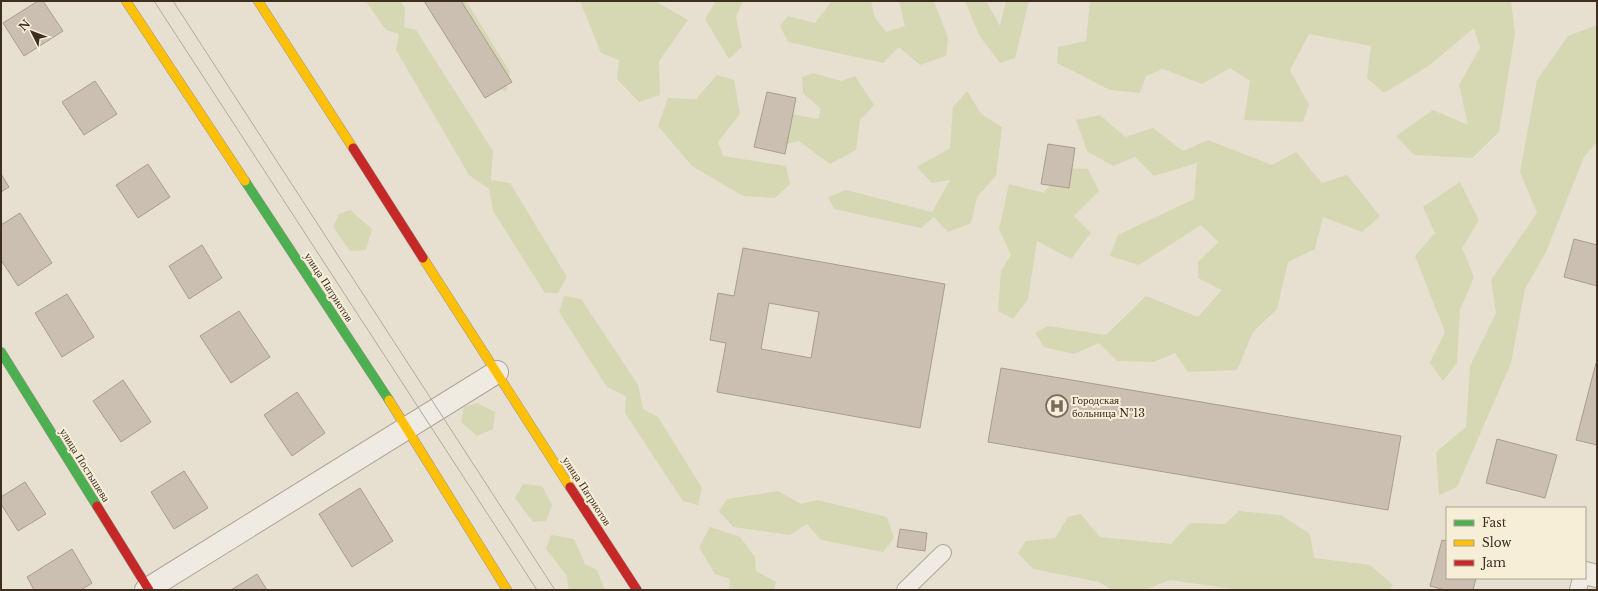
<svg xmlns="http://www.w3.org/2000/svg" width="1598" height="591" font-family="'Libre Baskerville',serif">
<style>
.green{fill:#d6d7b3}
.building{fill:#cbbfb2;stroke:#a89c90;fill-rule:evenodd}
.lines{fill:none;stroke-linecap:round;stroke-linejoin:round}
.lane-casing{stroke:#ada599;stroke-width:18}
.street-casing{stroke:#ada599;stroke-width:24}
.fast-casing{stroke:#9c958a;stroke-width:10}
.slow-casing{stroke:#9c958a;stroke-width:10}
.jam-casing{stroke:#9c958a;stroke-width:10}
.lane{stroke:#efebe3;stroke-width:16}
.street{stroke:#efebe3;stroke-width:22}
.fast{stroke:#4caf50;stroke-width:9}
.slow{stroke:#ffc107;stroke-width:9}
.jam{stroke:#c62828;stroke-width:9}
.tram{stroke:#afaaa2;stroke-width:1}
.labels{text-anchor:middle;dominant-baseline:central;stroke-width:4;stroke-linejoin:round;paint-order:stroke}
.street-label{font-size:11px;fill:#3d2e20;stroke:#f7eed8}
.poi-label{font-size:11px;fill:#3d2e20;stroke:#f7eed8;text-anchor:start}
</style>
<rect width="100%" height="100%" fill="#e7e0d1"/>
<!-- green -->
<g class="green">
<path d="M367,1H400L405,8L404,27L416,30L493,151L491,180L510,183L567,277L558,293H545L493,211L489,189L469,175L396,50L399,34L386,30L367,3Z"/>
<path d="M443,1H466L510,72L506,92L491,85Z"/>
<path d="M580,1H655L688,20L659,61L660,95L639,102L617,79L619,60L601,53Z"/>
<path d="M716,1H743L736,17L742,47L729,59L705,19Z"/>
<path d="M832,1H871L875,18L886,32L905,26L899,1H934L948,38L946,56L920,65L899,47L883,63L788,42L780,26L788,16L815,23Z"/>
<path d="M965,1H986L1000,26L1006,1H1029L1015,58L1000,63L979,35Z"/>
<path d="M1090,1H1511L1515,33L1499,132L1472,158L1414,155L1396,136L1433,110L1468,125L1459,85L1480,48L1474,28L1427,67L1384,93L1367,78L1371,46L1309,34L1290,70L1309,105L1303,122L1244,120L1250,81L1230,68L1202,84L1163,69L1146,76L1140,93L1110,90L1057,63L1058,47L1086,41Z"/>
<path d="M1597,25V142L1584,157L1546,252L1525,289L1511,363L1457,487L1439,495L1436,452L1466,427L1470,366L1496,313L1491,280L1537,213L1520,172L1537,80L1568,36Z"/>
<path d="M813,73L841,81L855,76L874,105L860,120L856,150L830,164L799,141L772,148L776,111L818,119L821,109L803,93L802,77Z"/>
<path d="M717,75L734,80L740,114L718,142L723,156L786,166L790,184L775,198L743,196L692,166L658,126L668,98L696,99Z"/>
<path d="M967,91L981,114L1002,127L996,176L977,197L971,223L948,232L934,217L921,228L834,209L828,197L846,190L932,212L950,180L932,183L917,167L950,148L953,107Z"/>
<path d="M1100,115L1125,137L1153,128L1183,151L1208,140L1272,165L1296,152L1322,183L1347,175L1380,216L1362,232L1323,217L1315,249L1288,262L1277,309L1253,332L1237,370L1188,372L1175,353L1154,362L1117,361L1099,343L1074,354L1044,347L1035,333L1048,326L1106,335L1146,296L1198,317L1222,290L1198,278V262L1219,242L1201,225L1139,265L1110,256L1118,235L1194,199L1197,163L1154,176L1135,157L1113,166L1087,151L1076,120Z"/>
<path d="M1063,168L1088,169L1099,191L1074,216L1091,233L1071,259L1037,241L1028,299L1013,319L998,311L1001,271L1011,255L999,229L1009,184L1044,193Z"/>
<path d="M1460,182L1479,220L1462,248L1474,277L1460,310L1457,363L1443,381L1430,363L1445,332L1415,256L1435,233L1423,207Z"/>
<path d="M350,210L372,229L366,250L350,251L333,227L339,214Z"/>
<path d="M564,296L581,299L638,385L643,409L658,417L702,488L698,505L683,501L625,413L626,396L607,387L559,312Z"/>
<path d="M477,403L495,412L493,429L477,436L461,422L464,407Z"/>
<path d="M523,484L542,486L552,505L546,521L533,522L515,498Z"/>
<path d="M778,491L801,504L818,500L887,517L894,538L883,552L821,540L807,524L790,535L733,527L719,511L727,499Z"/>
<path d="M1239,511L1281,515L1310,534L1314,558L1370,565L1393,585L1389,590H1239L1170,580L1144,590H1112L1099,582L1033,569L1018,553L1026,541L1055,538L1068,517L1081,514L1100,537L1171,544L1190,523L1225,524Z"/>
<path d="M710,527L740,537L755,557L756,571L776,582L774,590H729L730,579L715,574L699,547Z"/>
<path d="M551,535L574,539L585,564L597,570L605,590H570L568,587L567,576L546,549Z"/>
</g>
<!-- building -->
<g class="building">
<path d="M38,1H43L63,31L24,56L3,23Z"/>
<path d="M424,1H461L512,82L485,98Z"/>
<path d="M95,81L117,114L84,135L62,102Z"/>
<path d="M767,92L796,98L785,154L754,147Z"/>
<path d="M1048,144L1075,148L1069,188L1041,184Z"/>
<path d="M148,164L170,197L138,218L116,185Z"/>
<path d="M1,174L9,187L1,192Z"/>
<path d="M20,213L52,263L18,286L1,260V225Z"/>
<path d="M1574,239L1597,245V286L1564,277Z"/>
<path d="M202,245L222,278L189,299L169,266Z"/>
<path d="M743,248L945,284L920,428L717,392L726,343L710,340L718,293L734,296ZM769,303L819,312L811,358L761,349Z"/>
<path d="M67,294L94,337L62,357L35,313Z"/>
<path d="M239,311L270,357L231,383L200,336Z"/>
<path d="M1596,363H1597V445L1576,440Z"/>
<path d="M1001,368L1401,436L1388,510L988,442Z"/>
<path d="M123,380L151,422L121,442L93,401Z"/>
<path d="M297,392L325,433L292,456L264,415Z"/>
<path d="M1497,439L1557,455L1545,498L1486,483Z"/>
<path d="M184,471L208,508L174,529L151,492Z"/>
<path d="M25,482L46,514L18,531L1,504V497Z"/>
<path d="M360,488L393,541L352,567L319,514Z"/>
<path d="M900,529L927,533L925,551L897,547Z"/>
<path d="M1442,540L1447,541V578H1476L1473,590H1445L1430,586Z"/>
<path d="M72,549L92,583L81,590H34L27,577Z"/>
<path d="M257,574L267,590H231Z"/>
</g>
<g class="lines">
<!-- lane casing -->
<g class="lane-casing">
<g id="lane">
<path d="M905,590L943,553"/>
<path d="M1578,590L1581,578"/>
</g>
</g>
<!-- street casing -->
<g class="street-casing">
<g id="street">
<path d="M1585,573L1597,576"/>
<path d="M146,590L497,372"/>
</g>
</g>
<!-- fast casing -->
<g class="fast-casing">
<g id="fast">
<path d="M245,181L389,400"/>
<path d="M1,352L97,506"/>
</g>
</g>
<!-- slow casing -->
<g class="slow-casing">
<g id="slow">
<path d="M126,1L245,181"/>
<path d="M258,1L353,148"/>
<path d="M423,258L570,487"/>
<path d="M389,400L507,590"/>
</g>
</g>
<!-- jam casing -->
<g class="jam-casing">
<g id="jam">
<path d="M353,148L423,258"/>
<path d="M570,487L637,590"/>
<path d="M97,506L149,590"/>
</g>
</g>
<!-- lane -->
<use href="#lane" class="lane"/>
<!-- street -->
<use href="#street" class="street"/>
<!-- fast -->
<use href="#fast" class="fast"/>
<!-- slow -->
<use href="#slow" class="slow"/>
<!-- jam -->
<use href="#jam" class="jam"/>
<!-- tram -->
<g class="tram">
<path d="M154,1L537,590"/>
<path d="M173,1L555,590"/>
</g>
</g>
<!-- icons -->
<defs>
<g id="hospital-ring" transform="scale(1.15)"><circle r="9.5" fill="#f7eed8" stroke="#786c5e" stroke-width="1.5"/><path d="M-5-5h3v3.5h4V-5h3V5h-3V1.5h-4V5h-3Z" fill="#786c5e"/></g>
</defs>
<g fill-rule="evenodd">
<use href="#hospital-ring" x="1057" y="406"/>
</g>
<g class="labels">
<!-- street labels -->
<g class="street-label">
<text transform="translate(329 287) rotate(57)">улица Патриотов</text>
<text transform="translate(85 465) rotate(58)">улица Постышева</text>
<text transform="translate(587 491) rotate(57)">улица Патриотов</text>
</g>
<!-- poi labels -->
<g class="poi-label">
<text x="1072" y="400">Городская<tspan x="1072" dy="13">больница №13</tspan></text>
</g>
</g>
<!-- border -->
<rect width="1598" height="591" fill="none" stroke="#3d2e20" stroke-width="4"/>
<!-- legend -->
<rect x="1446" y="507" width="140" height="72" fill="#f7eed8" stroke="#ada18e"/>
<rect x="1454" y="520" width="20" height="6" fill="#4caf50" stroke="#ada18e"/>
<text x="1482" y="527" font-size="12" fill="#3d2e20">Fast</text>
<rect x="1454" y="540" width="20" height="6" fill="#ffc107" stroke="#ada18e"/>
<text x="1482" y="547" font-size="12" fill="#3d2e20">Slow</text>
<rect x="1454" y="560" width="20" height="6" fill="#c62828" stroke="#ada18e"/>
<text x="1482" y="567" font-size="12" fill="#3d2e20">Jam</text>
<!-- north arrow -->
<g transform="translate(32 32) rotate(312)" stroke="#f7eed8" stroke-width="3" paint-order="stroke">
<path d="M0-3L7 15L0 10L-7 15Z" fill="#3d2e20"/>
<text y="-6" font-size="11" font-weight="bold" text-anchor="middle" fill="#3d2e20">N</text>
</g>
</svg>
